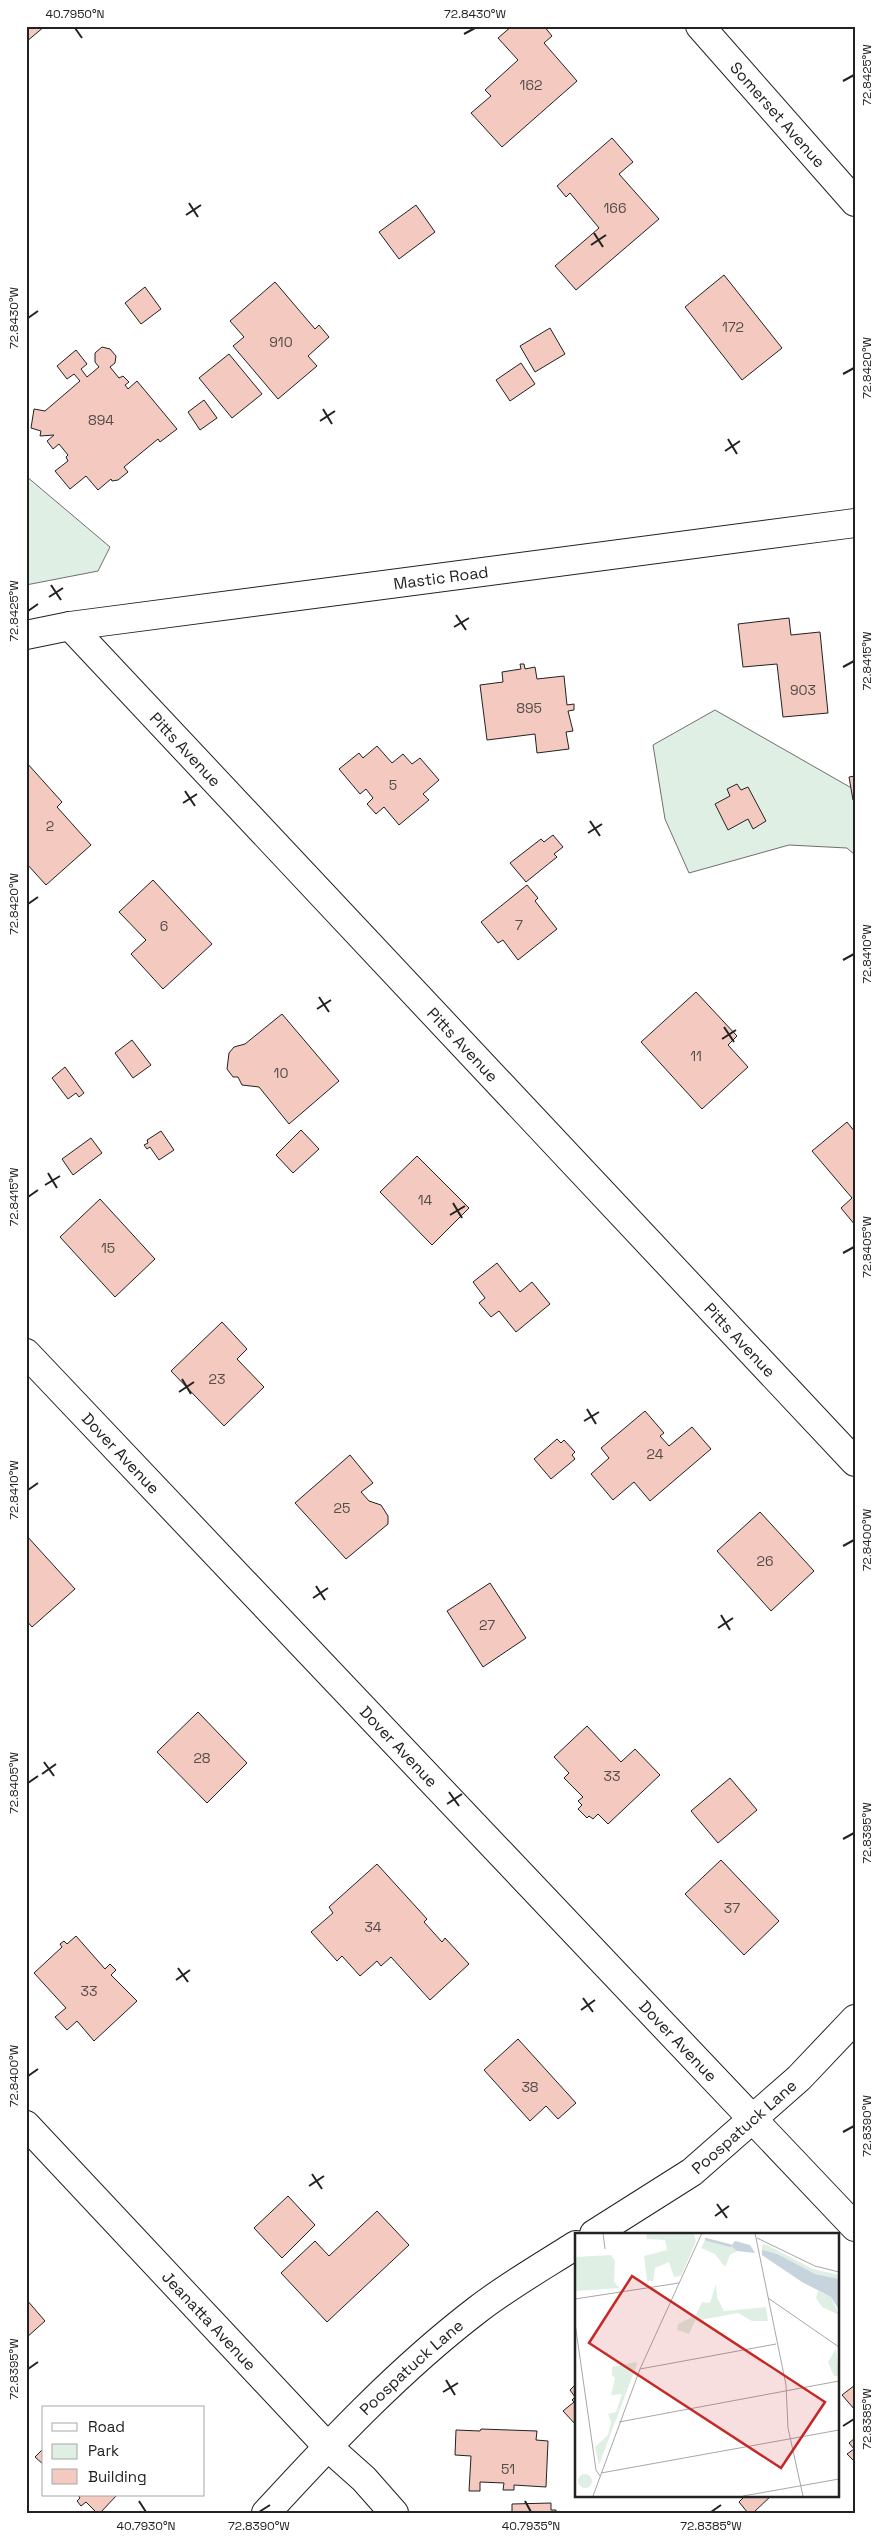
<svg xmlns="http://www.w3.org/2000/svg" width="881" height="2539" font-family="'Space Grotesk',sans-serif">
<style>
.green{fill:#e0efe3;stroke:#6f6f6f}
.building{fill:#f3c9c0;stroke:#222}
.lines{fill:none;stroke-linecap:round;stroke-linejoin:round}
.minor-casing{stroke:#222;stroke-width:30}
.major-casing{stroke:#222;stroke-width:30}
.minor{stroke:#fff;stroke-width:28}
.major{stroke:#fff;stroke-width:28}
.ticks{fill:none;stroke:#222;stroke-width:2}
.labels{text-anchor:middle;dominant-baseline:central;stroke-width:4;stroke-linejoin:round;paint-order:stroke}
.number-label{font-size:14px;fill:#564c4a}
.street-label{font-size:16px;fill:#222;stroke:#fff}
.inset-river{fill:none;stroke:#c7d3dd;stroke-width:2.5}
.inset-road{fill:none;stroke:#a7a7a7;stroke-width:1}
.view{fill:#c62828;fill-opacity:0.15;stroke:#c62828;stroke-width:2.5}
.inset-edge{fill:none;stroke:#222;stroke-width:2.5}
.neatline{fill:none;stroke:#222;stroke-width:2}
.ticks-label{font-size:12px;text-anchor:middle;fill:#222}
</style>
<rect width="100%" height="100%" fill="#fff"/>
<!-- green -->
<g class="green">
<path d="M26,476L110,547L98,571L26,585Z"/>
<path d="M715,710L855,790V855L847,848L789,845L689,873L665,819L653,745Z"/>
</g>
<!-- building -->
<g class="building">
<path d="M26,26H45L26,42Z"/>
<path d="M512,26H544L552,36L544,43L577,81L502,147L471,113L491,96L485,90L518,60L498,38Z"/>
<path d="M612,138L633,162L619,174L659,219L576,290L555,266L599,228L570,193L566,197L557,186Z"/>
<path d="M416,205L435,232L399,259L379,232Z"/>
<path d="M724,275L782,348L742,380L685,307Z"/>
<path d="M275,282L315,329L319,325L329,337L308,356L317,366L278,399L233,346L244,337L230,321Z"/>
<path d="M145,287L161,309L141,324L125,303Z"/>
<path d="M550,328L565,354L535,372L520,346Z"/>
<path d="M102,347L110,349L116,356L115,363L110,367L119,378L123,376L129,382L125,385L128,389L137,381L177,429L160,442L158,439L124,467L128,472L118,480L112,481L111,479L98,490L86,476L70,489L55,471L68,461L66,457L68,455L59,444L53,449L47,441L54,435L40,436L41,431L31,428L34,409L45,411L80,381L74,374L67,379L57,366L76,350L87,364L81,369L87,377L99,367L95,362V353Z"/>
<path d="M229,354L262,394L232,418L199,378Z"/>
<path d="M521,363L535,384L510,401L496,380Z"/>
<path d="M204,400L217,418L200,430L188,412Z"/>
<path d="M789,618L791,635L820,632L828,713L783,717L777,664L743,667L738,624Z"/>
<path d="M520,664H524L525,669L535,667L537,679L564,676L567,705L574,704V710L568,711L573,731L566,732L569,749L537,753L535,734L487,740L480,685L503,682L502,672L521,669Z"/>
<path d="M377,746L392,763L403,754L412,764L420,758L439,780L423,794L429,800L399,825L384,807L376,814L367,804L373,798L366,789L360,794L339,769L359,753L363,758Z"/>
<path d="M26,762L62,802L57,807L91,845L46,885L26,863Z"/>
<path d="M855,776V800H853L849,777Z"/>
<path d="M737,784L741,790L748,787L766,821L753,829L748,819L728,830L715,804L730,796L727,789Z"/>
<path d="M553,835L563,847L554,854L557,857L526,882L510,863L541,839L544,842Z"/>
<path d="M153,880L212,944L163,989L131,954L146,940L119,912Z"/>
<path d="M527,885L538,898L535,901L557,929L518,960L503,940L498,943L481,922Z"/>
<path d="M696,992L737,1036L728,1045L748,1067L702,1109L641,1042Z"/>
<path d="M282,1014L339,1081L289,1124L259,1087L242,1085L238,1077H233L227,1069L229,1053L234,1047L245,1044Z"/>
<path d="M132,1040L151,1065L133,1078L115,1053Z"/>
<path d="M65,1067L84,1093L79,1097L76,1093L68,1099L52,1078Z"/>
<path d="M847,1122L855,1132V1225L841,1208L852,1198L812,1151Z"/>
<path d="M301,1130L319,1149L293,1173L276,1155Z"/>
<path d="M161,1131L174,1150L159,1160L150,1147L147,1149L144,1145L148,1143L147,1140Z"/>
<path d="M91,1138L102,1153L73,1175L62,1159Z"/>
<path d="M417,1156L469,1208L432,1245L380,1192Z"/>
<path d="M100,1199L155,1259L115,1297L60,1237Z"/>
<path d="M497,1263L520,1292L532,1282L550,1304L516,1332L499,1311L491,1317L479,1303L485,1298L473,1282Z"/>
<path d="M222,1322L247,1349L237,1359L264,1387L224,1426L171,1371Z"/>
<path d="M645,1411L664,1433L660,1436L669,1446L692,1427L711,1449L650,1501L634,1482L613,1500L591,1474L609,1458L601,1448Z"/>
<path d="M557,1439L561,1443L564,1440L575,1452L572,1455L575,1459L551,1479L534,1459Z"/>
<path d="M350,1455L373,1483L361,1492L369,1501L381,1505L388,1516V1524L346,1559L295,1503Z"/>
<path d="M760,1512L814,1571L771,1611L717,1551Z"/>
<path d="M26,1535L75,1589L32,1627L26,1620Z"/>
<path d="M490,1583L526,1638L483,1667L447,1611Z"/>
<path d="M198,1712L247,1763L207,1803L157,1752Z"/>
<path d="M587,1726L621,1762L635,1749L660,1775L608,1824L598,1814L593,1819L589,1816L587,1818L578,1809L582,1805L578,1801L583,1797L564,1778L569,1773L554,1757Z"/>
<path d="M730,1778L757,1810L718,1843L691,1811Z"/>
<path d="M721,1860L779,1921L744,1955L685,1894Z"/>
<path d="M377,1864L427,1919L424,1922L442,1942L445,1938L469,1964L430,2000L391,1957L381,1966L377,1961L360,1976L342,1956L337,1961L311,1932L333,1913L329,1907Z"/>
<path d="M76,1936L105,1969L110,1964L116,1970L111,1975L137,2001L94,2041L77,2021L67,2030L55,2017L66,2008L34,1973L62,1947L60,1944L64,1941L67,1944Z"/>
<path d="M518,2039L576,2103L558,2119L546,2106L530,2121L484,2070Z"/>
<path d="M288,2196L315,2225L282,2258L254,2228Z"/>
<path d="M377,2211L409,2245L327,2322L281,2273L315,2241L329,2256Z"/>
<path d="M26,2299L45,2321L26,2338Z"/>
<path d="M576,2384V2425L563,2411L574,2402L572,2400L575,2397L570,2390Z"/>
<path d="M855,2385V2410L842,2395Z"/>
<path d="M481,2429L537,2431L536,2440L548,2441L546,2487L514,2485V2490H503L504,2483L480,2482V2491H469L471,2456L455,2455L456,2430L480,2431Z"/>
<path d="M855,2438V2462L847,2454L854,2449L849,2443Z"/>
<path d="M44,2448V2465L35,2457Z"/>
<path d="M78,2495H117L100,2513H97L86,2502L81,2506L77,2501L80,2498Z"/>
<path d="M746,2495H772L753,2513H748L739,2502Z"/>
<path d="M551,2503V2510H556V2513H512V2504Z"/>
</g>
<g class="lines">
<!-- minor casing -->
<g class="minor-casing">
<g id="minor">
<path id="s1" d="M700,26L855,202"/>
<path id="s2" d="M70,626L855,1462"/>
<path id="s3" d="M26,1353L855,2227"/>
<path id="s4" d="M26,2125L327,2446L364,2479L394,2513"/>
<path id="s5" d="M594,2234L692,2172L799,2078L855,2019"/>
<path id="s6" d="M266,2513C332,2441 400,2369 477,2310C508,2286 543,2266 576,2245"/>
</g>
</g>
<!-- major casing -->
<g class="major-casing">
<g id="major">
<path id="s7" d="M26,635L70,626L855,523"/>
</g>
</g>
<!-- minor -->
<use href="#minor" class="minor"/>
<!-- major -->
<use href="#major" class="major"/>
</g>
<!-- ticks -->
<path class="ticks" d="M75,28L82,38M464,34L475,28M843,81L854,75M189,203L198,217M186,215L201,205M594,233L603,247M591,245L606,235M28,318L38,311M843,374L854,368M323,409L332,424M320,421L335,411M728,439L737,454M725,451L740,441M51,585L61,600M49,597L63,588M28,611L38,604M456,615L466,630M454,627L469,618M843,667L854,661M185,791L195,806M183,803L197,794M590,821L600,836M588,833L602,824M28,904L38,897M843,960L854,954M319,997L329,1012M317,1009L331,1000M724,1027L734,1042M722,1039L736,1030M48,1173L57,1188M45,1185L60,1176M28,1197L38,1190M453,1203L462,1218M450,1215L465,1206M843,1253L854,1247M182,1379L191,1394M179,1392L194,1382M587,1409L596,1424M584,1421L599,1412M28,1490L38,1483M843,1546L854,1540M316,1586L325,1600M313,1598L328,1588M721,1615L730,1630M718,1628L733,1618M44,1762L54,1776M42,1774L56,1764M28,1783L38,1776M449,1792L459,1806M447,1804L462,1794M843,1839L854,1833M178,1968L188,1982M176,1980L190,1970M583,1998L593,2012M581,2010L595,2000M28,2076L38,2069M843,2132L854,2126M312,2174L322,2189M309,2186L324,2176M717,2204L727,2218M715,2216L729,2206M28,2369L38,2362M446,2380L455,2395M443,2392L458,2383M843,2426L854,2419M139,2501L146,2512M525,2501L531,2512M259,2512L270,2505M711,2512L721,2505"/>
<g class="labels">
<!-- number labels -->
<g class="number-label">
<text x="531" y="85">162</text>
<text x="615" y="208">166</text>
<text x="733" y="327">172</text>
<text x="281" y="342">910</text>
<text x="101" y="420">894</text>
<text x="803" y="690">903</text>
<text x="529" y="708">895</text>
<text x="393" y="785">5</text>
<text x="50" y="826">2</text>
<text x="519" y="925">7</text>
<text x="164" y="926">6</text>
<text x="696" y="1056">11</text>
<text x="281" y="1073">10</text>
<text x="425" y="1200">14</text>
<text x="108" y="1248">15</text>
<text x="217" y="1379">23</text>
<text x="655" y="1454">24</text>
<text x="342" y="1508">25</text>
<text x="765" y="1561">26</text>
<text x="487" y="1625">27</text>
<text x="202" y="1758">28</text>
<text x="612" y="1776">33</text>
<text x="732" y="1908">37</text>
<text x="373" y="1927">34</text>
<text x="89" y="1991">33</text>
<text x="530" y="2087">38</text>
<text x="508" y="2469">51</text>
</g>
<!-- street labels -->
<g class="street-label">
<text stroke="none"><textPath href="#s1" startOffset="118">Somerset Avenue</textPath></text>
<text stroke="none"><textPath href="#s7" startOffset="419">Mastic Road</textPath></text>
<text stroke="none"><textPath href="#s2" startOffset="169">Pitts Avenue</textPath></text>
<text stroke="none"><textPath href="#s2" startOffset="574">Pitts Avenue</textPath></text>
<text stroke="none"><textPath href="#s2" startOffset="979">Pitts Avenue</textPath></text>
<text stroke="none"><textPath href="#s3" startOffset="138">Dover Avenue</textPath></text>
<text stroke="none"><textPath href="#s3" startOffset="542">Dover Avenue</textPath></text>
<text stroke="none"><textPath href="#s3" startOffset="948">Dover Avenue</textPath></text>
<text stroke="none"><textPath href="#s5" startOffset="185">Poospatuck Lane</textPath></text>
<text stroke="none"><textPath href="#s4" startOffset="268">Jeanatta Avenue</textPath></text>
<text stroke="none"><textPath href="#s6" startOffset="206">Poospatuck Lane</textPath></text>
</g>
</g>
<!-- overview -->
<g transform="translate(575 2233)">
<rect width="264" height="264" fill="#fff"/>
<path d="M71,0L119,1L121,8L106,43L99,44L94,29L80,35L78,48H72L69,23L92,17L90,7L72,6ZM131,5L156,11L162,18L155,22L150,34L140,21L126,15ZM190,11L238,36L264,42V46L240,41L223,46L187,22V12ZM36,22L40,28L39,49L45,55L1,58L0,24ZM141,51L142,64L149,78L191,74L193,88H177L163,80L120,88L114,101L102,97L103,91L121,82L127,69L135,70ZM243,58L256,64L264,82L247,74L241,65ZM261,116L264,143H259L253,129ZM61,129L62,131L24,232L20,214L33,202L36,189L33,181L41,179L47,161L36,162L40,145L37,142V134ZM3 248a7 7 0 1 1 14 0a7 7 0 1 1-14 0Z" fill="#e0efe3"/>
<path d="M160,8L175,12L180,20L162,18L156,13ZM187,17L202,21L240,41L264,46V77L256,64L227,49L187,22Z" fill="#c7d3dd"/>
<path class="inset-river" d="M130,6L156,13"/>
<path class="inset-road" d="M28,0L30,16M180,0L211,152L213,195L228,263M182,5L240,33L264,39M193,65L264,114M0,66L104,50M0,90L21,237L25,243M65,136L201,111M44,189L264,148M26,240L264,197M18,263L65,136L127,0M168,263L264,246"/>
<path class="view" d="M57,43L250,169L206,235L14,110Z"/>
<rect width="264" height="264" class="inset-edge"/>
</g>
<!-- border -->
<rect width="881" height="2539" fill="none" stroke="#ffffff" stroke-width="55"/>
<!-- legend -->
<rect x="42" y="2406" width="162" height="90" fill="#ffffff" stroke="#a7a7a7"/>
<rect x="52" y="2423" width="25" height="8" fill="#ffffff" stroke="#a7a7a7"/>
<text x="88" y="2432" font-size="15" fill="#222222">Road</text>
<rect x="52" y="2444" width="25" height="15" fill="#e0efe3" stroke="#a7a7a7"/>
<text x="88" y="2456" font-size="15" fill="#222222">Park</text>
<rect x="52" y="2469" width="25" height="15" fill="#f3c9c0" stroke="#a7a7a7"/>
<text x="88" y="2482" font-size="15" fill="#222222">Building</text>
<rect x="28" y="28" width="826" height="2484" class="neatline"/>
<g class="ticks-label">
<text x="75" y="18">40.7950°N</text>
<text x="475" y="18">72.8430°W</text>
<text transform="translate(867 75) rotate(-90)" y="4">72.8425°W</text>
<text transform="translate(14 318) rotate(-90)" y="4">72.8430°W</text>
<text transform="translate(867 368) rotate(-90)" y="4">72.8420°W</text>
<text transform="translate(14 611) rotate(-90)" y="4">72.8425°W</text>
<text transform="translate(867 661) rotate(-90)" y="4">72.8415°W</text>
<text transform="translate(14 904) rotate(-90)" y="4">72.8420°W</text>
<text transform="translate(867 954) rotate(-90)" y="4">72.8410°W</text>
<text transform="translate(14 1197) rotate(-90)" y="4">72.8415°W</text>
<text transform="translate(867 1247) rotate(-90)" y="4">72.8405°W</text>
<text transform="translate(14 1490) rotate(-90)" y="4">72.8410°W</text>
<text transform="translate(867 1540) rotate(-90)" y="4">72.8400°W</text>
<text transform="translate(14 1783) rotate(-90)" y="4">72.8405°W</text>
<text transform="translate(867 1833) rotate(-90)" y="4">72.8395°W</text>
<text transform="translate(14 2076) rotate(-90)" y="4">72.8400°W</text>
<text transform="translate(867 2126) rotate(-90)" y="4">72.8390°W</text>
<text transform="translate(14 2369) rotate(-90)" y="4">72.8395°W</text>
<text transform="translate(867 2419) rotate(-90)" y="4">72.8385°W</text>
<text x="146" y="2530">40.7930°N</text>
<text x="259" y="2530">72.8390°W</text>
<text x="531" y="2530">40.7935°N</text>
<text x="711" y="2530">72.8385°W</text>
</g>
</svg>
